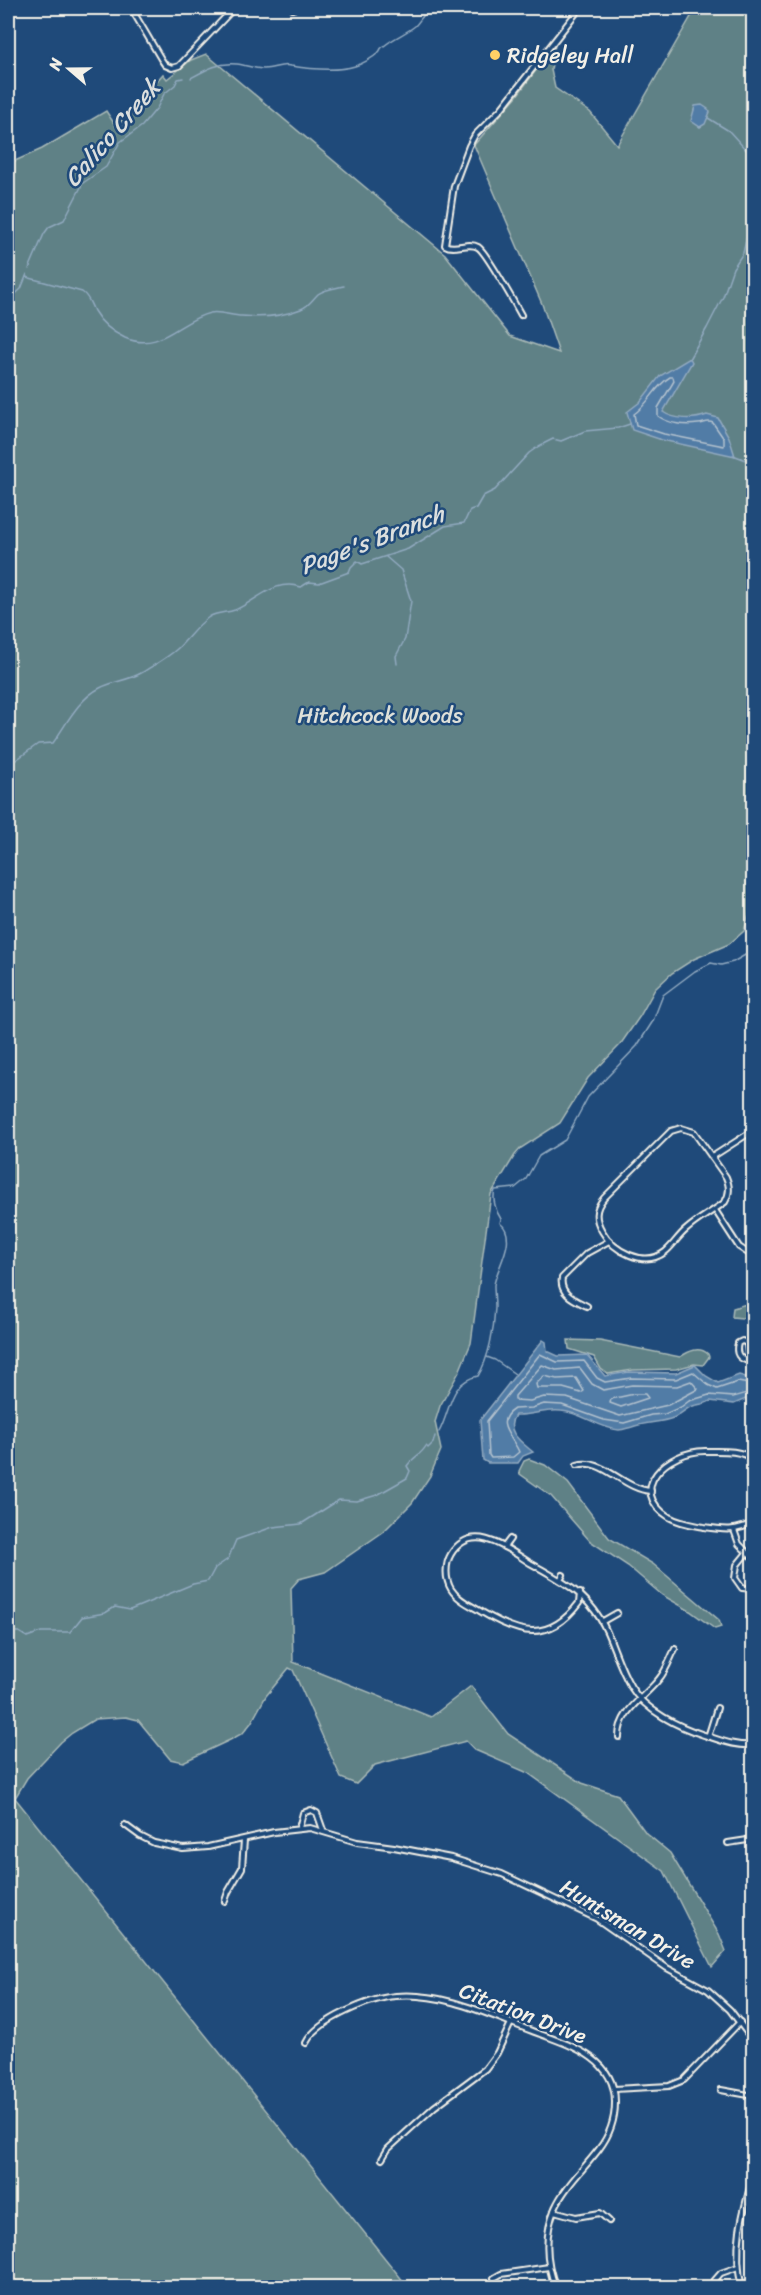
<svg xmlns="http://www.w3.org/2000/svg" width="761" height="2295" font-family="Sriracha,sans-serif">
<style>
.green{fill:#5e8186;stroke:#a9b9b7;stroke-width:1.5}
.water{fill:#517ba6;stroke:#92aac0;stroke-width:1.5}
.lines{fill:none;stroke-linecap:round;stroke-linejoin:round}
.shore{stroke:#b3c2ce;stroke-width:1.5}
.stream{stroke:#92aac0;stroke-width:1.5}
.street-casing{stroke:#f4f1e8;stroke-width:8}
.street{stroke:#1f4a7a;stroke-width:4}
.poi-dot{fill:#ffd166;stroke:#1f4a7a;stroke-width:2}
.labels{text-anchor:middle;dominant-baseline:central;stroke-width:5;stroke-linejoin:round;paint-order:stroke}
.poi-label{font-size:22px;fill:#f4f1e8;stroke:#1f4a7a;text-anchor:start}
.park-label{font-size:22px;fill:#dee0d9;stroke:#1f4a7a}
.street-label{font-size:22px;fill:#f4f1e8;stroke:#1f4a7a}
.water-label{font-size:24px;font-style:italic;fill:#dcdfde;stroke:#1f4a7a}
</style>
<rect width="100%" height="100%" fill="#1f4a7a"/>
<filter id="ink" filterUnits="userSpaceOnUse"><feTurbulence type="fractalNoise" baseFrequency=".0167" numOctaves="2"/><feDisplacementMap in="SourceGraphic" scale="12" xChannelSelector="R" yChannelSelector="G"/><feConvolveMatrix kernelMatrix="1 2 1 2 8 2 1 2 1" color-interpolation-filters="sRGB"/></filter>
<g filter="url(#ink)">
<!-- green -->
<g class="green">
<path d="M696,8H753L754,897L744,931L729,944L694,959L672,973L655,989L640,1016L620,1045L588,1078L560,1123L521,1148L515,1155L491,1194L471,1343L459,1372L440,1406L435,1422L441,1450L430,1476L412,1503L383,1532L325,1572L299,1579L291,1588L293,1662L431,1717L471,1686L508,1734L582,1783L618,1795L646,1833L670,1853L719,1934L726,1951L712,1967L664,1871L528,1773L475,1750L466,1741L375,1765L356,1784L341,1778L293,1670L289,1668L266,1696L251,1723L243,1733L230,1740L183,1762L170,1759L138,1720L126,1717L95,1719L72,1733L61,1742L27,1778L15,1798L408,2287H8V164L42,149L106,111L119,131L125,124L121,121L163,74L167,79L191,60L206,54L445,254L510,336L559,353L542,304L474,145L516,97L555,45L551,70L555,88L590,112L617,145Z"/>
<path d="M753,1302V1319L732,1317L733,1308Z"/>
<path d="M568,1340L600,1341L680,1357C689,1351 699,1346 708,1354L709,1357L703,1365L694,1364L676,1369L633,1370L608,1374L601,1369L594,1357L569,1349Z"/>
<path d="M529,1459L545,1465L568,1483L609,1538L653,1564L719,1620L721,1627L715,1629L690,1611L662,1595L628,1566L590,1541L551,1496L520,1474L519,1471L524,1461Z"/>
</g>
<!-- water -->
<g class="water">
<path d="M702,105L708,109L710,112L705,124L700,127L691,121L695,106Z"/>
<path d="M690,358L692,362L663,412C674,420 694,420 707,415L718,418L729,437L735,456L662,440L632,430L627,412L640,402L660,376Z"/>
<path d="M543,1340L546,1342L547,1351L558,1356L587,1355L605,1376L629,1372L676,1373L695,1365L706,1376L718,1383L739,1375L753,1379V1396L734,1404L710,1401C704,1405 699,1404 693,1406C686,1408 680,1415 673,1418C660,1423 646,1422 632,1427C628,1428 623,1430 619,1430C598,1428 581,1412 561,1411C545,1409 532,1416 515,1415C504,1431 521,1442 533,1452L523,1456L518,1463H488L483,1460L480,1420Z"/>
</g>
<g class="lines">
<!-- shore -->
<g class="shore">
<path d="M670,377H673L674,381L658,408V416C669,424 685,426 698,424C705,424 707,420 713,423L724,439V446L664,434L636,425L634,414C649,404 655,386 670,377Z"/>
<path d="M542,1365L556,1370L580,1368L592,1384L603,1390L632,1385L677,1386L691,1381L698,1389L668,1405L620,1416L567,1398L544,1397L530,1401L515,1400V1396Z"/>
<path d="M544,1376L557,1379L576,1378L584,1391L581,1393L563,1388H537L536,1384Z"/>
<path d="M754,1385L738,1382L717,1389L708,1385L693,1372L676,1379L631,1378L605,1382L597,1378L584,1361L557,1362L540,1354L487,1421L489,1455L491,1458L513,1457L519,1452C514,1438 492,1423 514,1409L532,1408L544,1404L562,1405L604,1420L624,1423L651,1415L665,1414L681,1407L689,1401L709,1395L733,1397L754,1391"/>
<path d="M634,1394H645L648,1398L621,1407L610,1403L611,1399Z"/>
</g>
<!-- stream -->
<g class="stream">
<path d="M191,78C207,69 219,62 237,64C246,65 254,69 264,69C273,69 281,64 291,66C310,69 335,72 355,66C362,64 373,58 378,53C383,48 378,50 384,46C393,38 405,34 415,26C422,19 423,12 434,8"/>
<path d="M29,269L44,234L49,227L64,220L83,183L106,167L120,142L142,126L157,108L164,94L175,85L178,79L183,78"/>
<path d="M26,277L82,292C89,297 90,303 94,311C101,323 112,332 125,338C161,353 179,320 210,313C221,311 231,316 242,316C261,318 283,316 301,309C309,306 312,300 318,294C324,289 336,288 344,286"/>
<path d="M8,301L21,289L27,274"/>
<path d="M689,359L707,328L723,297L733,268L743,253L751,219L753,196V176L748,152L729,131L708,118"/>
<path d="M733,455L754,463"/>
<path d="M386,557L401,570L411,601L405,639L396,656L397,664"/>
<path d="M8,738L10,746L8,755"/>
<path d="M8,762L16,760L38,744L53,743C66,725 78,699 100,688C113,681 128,681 143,672C154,665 167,658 177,649C188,639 197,625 209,617C217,612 227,613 235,610C258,600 275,578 301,587L309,582L319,583L349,572L351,567L357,561L362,564L408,549L445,526L464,523L470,510L476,508L483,496L495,490L529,453L539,446L553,439L561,441L585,431L618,428L630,424"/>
<path d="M487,1357L495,1360L515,1374"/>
<path d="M439,1432C451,1410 449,1382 478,1376C489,1358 494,1329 495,1308C495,1300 494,1292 494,1285C496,1268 519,1238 500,1223L501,1219C496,1212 492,1199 495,1190L515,1188L526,1179L539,1156L565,1140L588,1097L637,1046L653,1021L663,995L695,971L711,963L721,965L733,962L754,950"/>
<path d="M8,1628V1632H19L27,1637L41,1632H70L82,1617L105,1613L115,1607L130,1610L193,1584L208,1581L215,1568L228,1559L236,1540L273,1527L301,1524L339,1500L357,1501L377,1495L407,1478L410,1471L407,1466C413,1457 421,1455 426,1446L428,1448L433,1443L435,1436"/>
</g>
<!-- street casing -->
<g class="street-casing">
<g id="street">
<path d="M131,8L161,59L165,65L172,68L179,66L234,8"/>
<path d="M293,9V8"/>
<path d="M521,315C515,304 486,252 478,247C468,241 455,251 445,245L454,186L469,146L475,135L501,109L580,8"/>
<path d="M681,1128L694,1132L726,1177C730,1187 730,1193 725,1202C712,1212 698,1219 687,1229C678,1236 673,1246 665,1252C644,1268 613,1251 602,1231C595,1219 594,1210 604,1198L671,1131Z"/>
<path d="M712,1157L754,1130"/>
<path d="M715,1210L739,1247L754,1257"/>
<path d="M587,1306C575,1300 559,1294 562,1278L587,1253L609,1241"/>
<path d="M742,1341L747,1343L749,1361C739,1359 735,1354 738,1343Z"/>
<path d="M749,1361L754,1366"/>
<path d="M754,1460C740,1449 721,1451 705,1451C668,1451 625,1489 669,1517C679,1523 693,1525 704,1527C723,1530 737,1532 754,1522"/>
<path d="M577,1465C603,1457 622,1489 651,1491"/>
<path d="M734,1530L739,1544L754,1559"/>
<path d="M504,1547L510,1539"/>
<path d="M746,1554L737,1565L735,1578L742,1588L754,1589"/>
<path d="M560,1580L563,1575"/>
<path d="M580,1593L579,1603C548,1644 518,1634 480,1611C470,1605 457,1599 451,1589C445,1579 445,1564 451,1554C472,1521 507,1548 530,1563C545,1571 559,1579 573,1589C612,1619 609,1649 631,1687C645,1711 679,1727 704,1735C720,1740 736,1747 754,1745"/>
<path d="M603,1621L617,1613"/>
<path d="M619,1737C619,1711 644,1698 659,1679C666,1671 670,1659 675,1649"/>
<path d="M708,1737L717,1708"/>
<path d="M125,1825L140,1836L154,1843L183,1849L208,1847L274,1832L310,1828L357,1842L394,1847L451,1858L502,1874L597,1919L667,1968L708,1990L730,2010L754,2042"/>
<path d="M299,1828L303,1813L311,1810L317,1813L323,1830"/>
<path d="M728,1843L754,1839"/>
<path d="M225,1901L228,1892L242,1868L244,1840"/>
<path d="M306,2043C317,2020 371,1998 396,1996C444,1992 489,2015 532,2031C567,2044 616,2057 615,2103C615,2120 609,2136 599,2149C584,2169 565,2186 555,2208C544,2235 545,2261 556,2288"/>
<path d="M614,2089L669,2086L684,2080L740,2022"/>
<path d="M721,2090L754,2096"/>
<path d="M382,2159L388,2149L434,2107L485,2069L497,2053L511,2023"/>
<path d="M554,2211L576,2217L600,2213L609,2221"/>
<path d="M494,2278L501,2274L549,2267"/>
<path d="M708,2288L721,2273L738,2267"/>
<path d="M742,2288C732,2248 743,2211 754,2173"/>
</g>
</g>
<!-- street -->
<use href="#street" class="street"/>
</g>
</g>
<!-- markers -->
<circle class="poi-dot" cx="495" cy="55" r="6"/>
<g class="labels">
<!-- poi labels -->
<g class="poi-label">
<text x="507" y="55">Ridgeley Hall</text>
</g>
<!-- park labels -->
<g class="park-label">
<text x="380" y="715">Hitchcock Woods</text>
</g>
<!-- street labels -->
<g class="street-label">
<text transform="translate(628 1924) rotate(31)">Huntsman Drive</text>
<text transform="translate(523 2013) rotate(21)">Citation Drive</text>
</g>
<!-- water labels -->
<g class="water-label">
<text transform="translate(112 133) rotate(-49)">Calico Creek</text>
<text transform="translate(372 540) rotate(-21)">Page's Branch</text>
</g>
</g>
<!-- margin -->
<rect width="761" height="2295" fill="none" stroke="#1f4a7a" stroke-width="30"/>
<rect x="15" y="15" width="731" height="2265" fill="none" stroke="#f4f1e8" stroke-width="2" filter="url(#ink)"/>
<!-- north arrow -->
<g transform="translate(69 69) rotate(290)" stroke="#1f4a7a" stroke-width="4.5" paint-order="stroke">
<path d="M0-4.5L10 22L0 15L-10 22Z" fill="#f4f1e8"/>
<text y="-9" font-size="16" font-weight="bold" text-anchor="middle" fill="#f4f1e8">N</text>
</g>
</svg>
